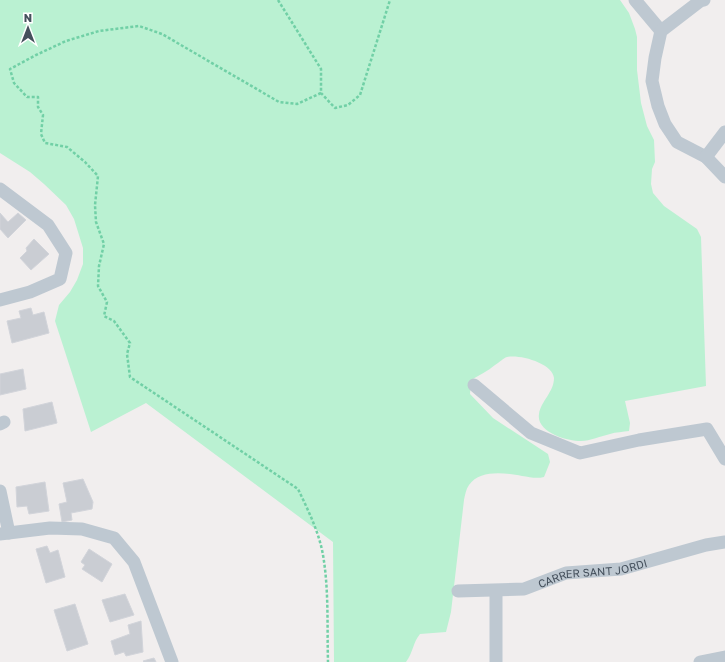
<svg xmlns="http://www.w3.org/2000/svg" width="725" height="662" font-family="'Golos Text',sans-serif">
<style>
.green{fill:#baf1d2}
.building{fill:#cacdd3;stroke:#d2d4da}
.lines{fill:none;stroke-linecap:round;stroke-linejoin:round}
.path{stroke:#71d0a6;stroke-width:2.5;stroke-dasharray:3 2;stroke-linecap:butt}
.street{stroke:#bec8d1;stroke-width:13}
.labels{text-anchor:middle;dominant-baseline:central;stroke-width:3;stroke-linejoin:round;paint-order:stroke}
.street-label{font-size:11px;fill:#45505c;stroke:#fff}
</style>
<rect width="100%" height="100%" fill="#f1eeee"/>
<!-- green -->
<path class="green" d="M0,0H620L629,13L635,29L637,37V70L641,103L647,126L654,140L655,162L652,169L651,184L653,193L664,206L697,229L701,237L706,386L625,401L630,423L629,431C623,432 616,432 610,434C601,436 590,441 581,441C567,441 536,432 539,414C541,401 554,392 554,378C553,363 519,354 507,357C503,358 499,363 495,365C488,371 479,375 471,380L470,394L493,418L548,454L550,462L544,477C536,479 530,477 522,476C506,473 480,469 469,485C466,489 465,495 464,500L451,612L446,632L420,634C413,642 413,653 406,662H334L333,542L146,403L91,432L55,321L59,305L70,292L77,280L83,264V248L74,219L66,205L44,184L30,172L0,153Z"/>
<!-- building -->
<g class="building">
<path d="M0,213L8,222L18,213L26,220L8,238L0,229Z"/>
<path d="M34,239L49,254L31,270L20,258L27,251L26,248Z"/>
<path d="M31,308L33,315L44,312L49,333L12,343L7,321L21,318L19,311Z"/>
<path d="M23,369L26,389L0,395V374Z"/>
<path d="M52,402L57,423L25,431L23,409Z"/>
<path d="M83,479L93,502L92,509L71,513L72,520L62,522L59,504L67,502L63,483Z"/>
<path d="M45,482L49,511L29,514L27,506L17,507L16,487Z"/>
<path d="M47,546L50,553L58,550L65,577L46,583L36,549Z"/>
<path d="M89,549L112,564L102,582L82,569L85,565L81,562Z"/>
<path d="M125,594L134,615L110,622L102,600Z"/>
<path d="M75,604L88,644L67,651L54,610Z"/>
<path d="M141,621L143,652L126,656L124,652L115,655L111,641L130,634L128,625Z"/>
<path d="M154,658L156,662H144L143,661Z"/>
</g>
<g class="lines">
<!-- path -->
<g class="path">
<path d="M278,0L321,69V93L335,108L348,105L360,95L390,0"/>
<path d="M321,93L297,104L279,102L162,34L139,26L99,31L66,41L36,55L10,69L14,83L27,97H38V107L43,115L41,134L45,143L67,147L85,162L98,176L95,205L96,222L104,244L99,266L98,286L107,302L104,316L114,321L130,343L127,354L130,377L298,489C308,510 319,532 323,555C329,590 327,627 328,662"/>
</g>
<!-- street -->
<g class="street">
<path d="M635,0L661,31"/>
<path d="M704,0L700,1L661,31L655,58L652,81L658,106L665,124L677,142L706,157L725,177"/>
<path d="M706,157L725,132"/>
<path d="M0,189L48,225L66,253L60,279L30,292L0,300"/>
<path d="M474,385L531,433L580,453L639,440L707,429L725,459"/>
<path d="M0,424L4,422"/>
<path d="M0,491L9,533"/>
<path d="M0,534L50,528L82,529L114,538L134,562L172,662"/>
<path id="s1" d="M458,591L524,589L566,573L621,569L706,545L725,542"/>
<path d="M496,591V662"/>
<path d="M700,662L725,657"/>
</g>
</g>
<g class="labels">
<!-- street labels -->
<g class="street-label">
<text stroke="none"><textPath href="#s1" startOffset="137">CARRER SANT JORDI</textPath></text>
</g>
</g>
<!-- north arrow -->
<g transform="translate(28 28)" stroke="#ffffff" stroke-width="3" paint-order="stroke">
<path d="M0-3L7 15L0 10L-7 15Z" fill="#45505c"/>
<text y="-6" font-size="11" font-weight="bold" text-anchor="middle" fill="#45505c">N</text>
</g>
</svg>
